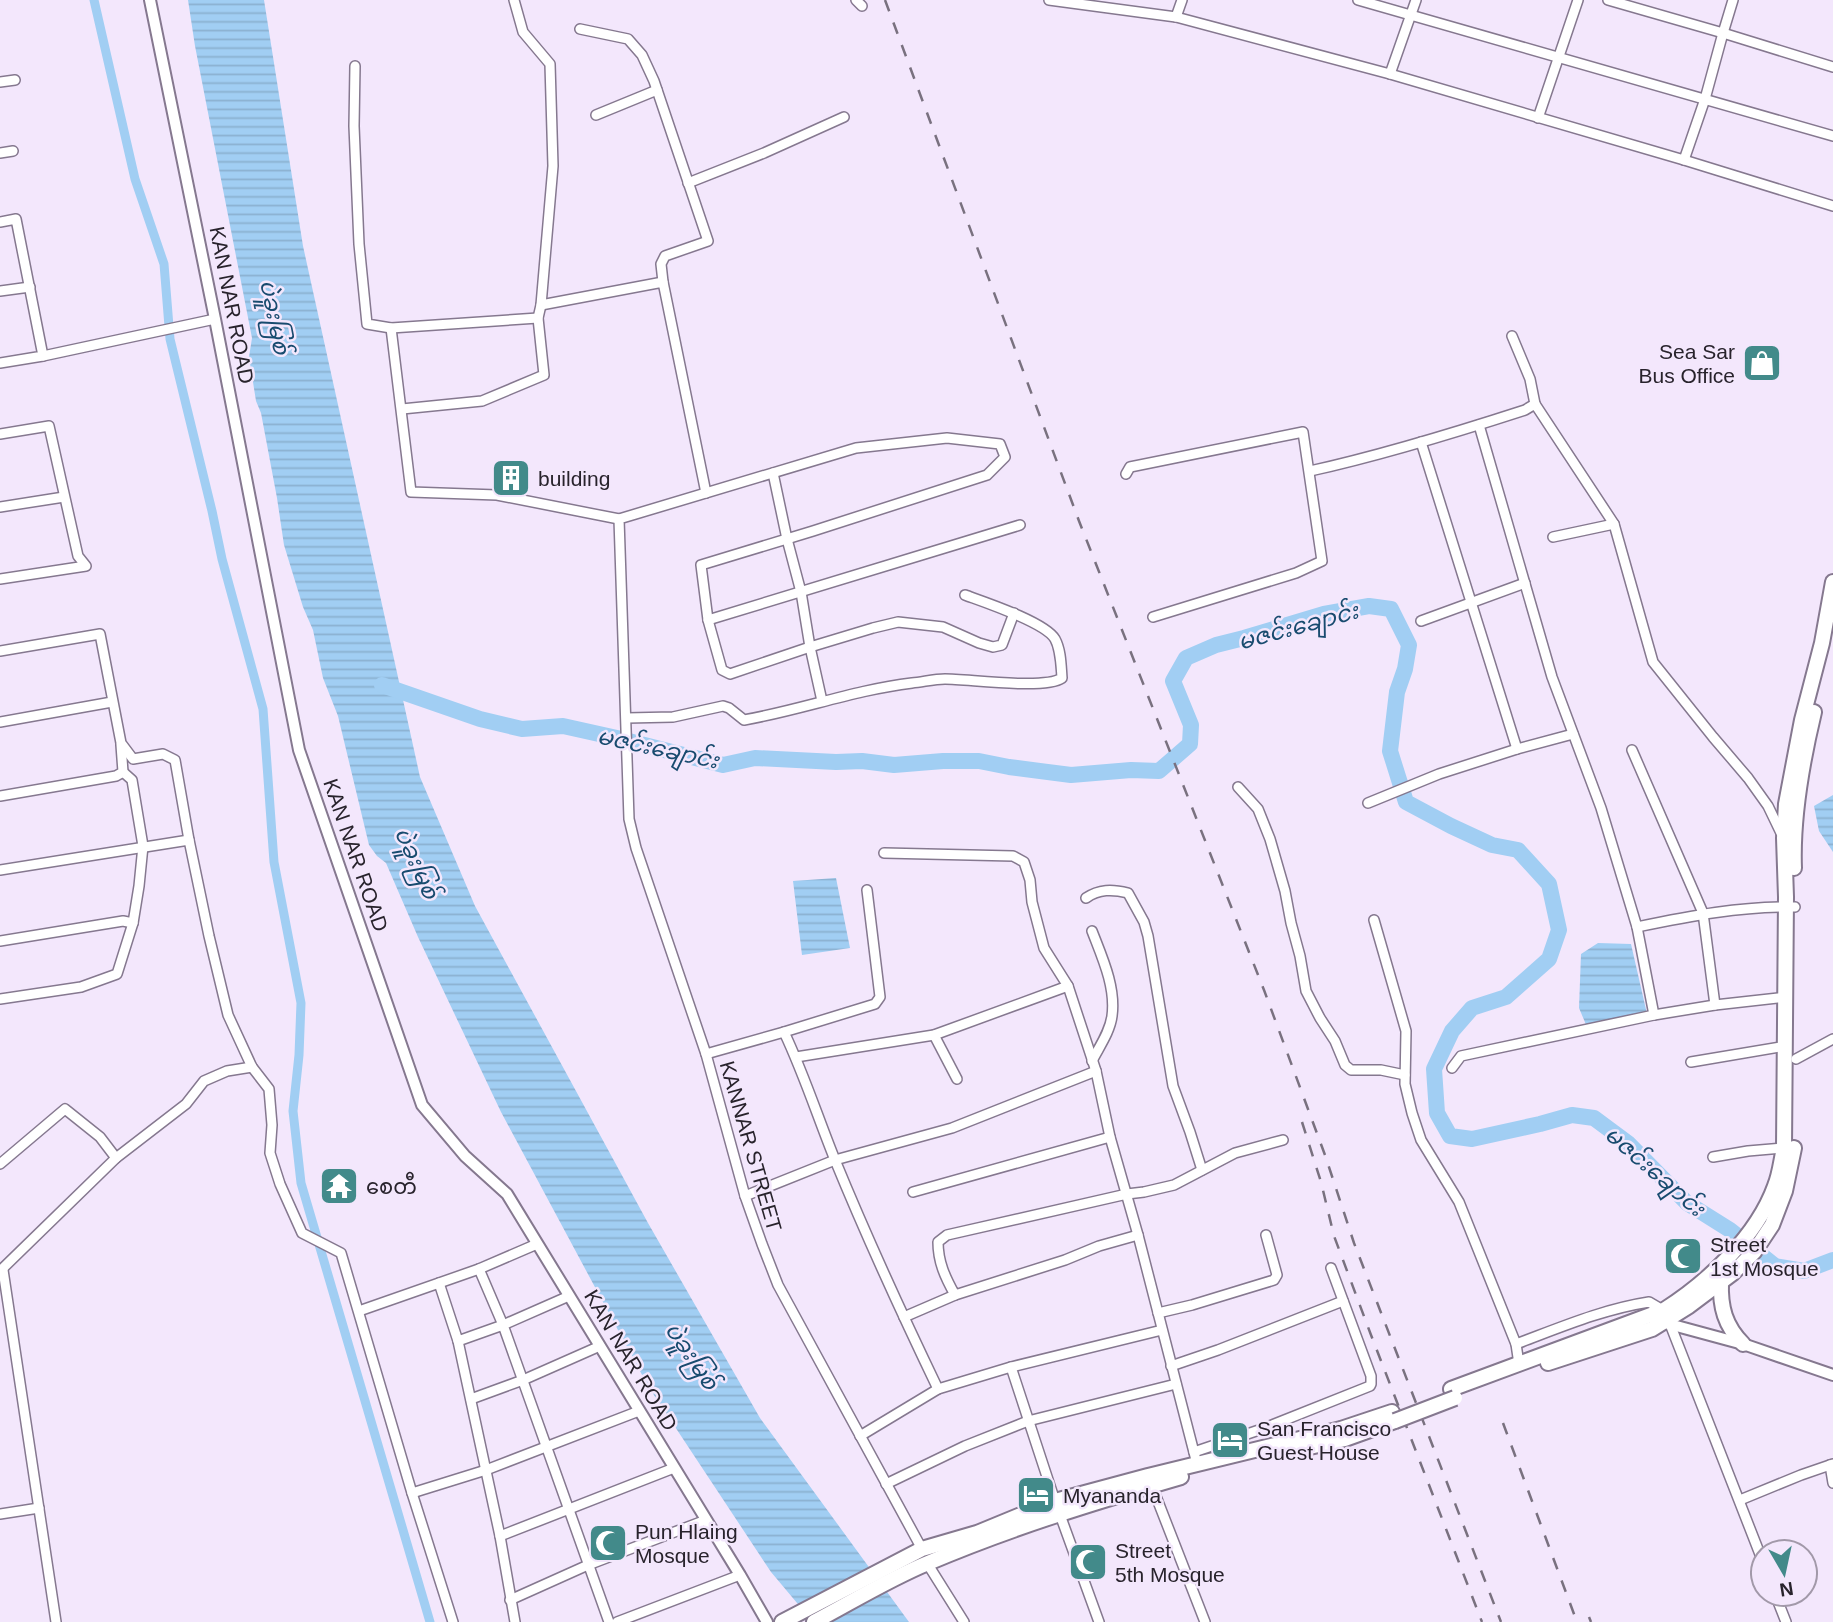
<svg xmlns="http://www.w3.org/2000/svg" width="1833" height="1622" font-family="Helvetica,'Noto Sans Myanmar',sans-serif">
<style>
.water{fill:url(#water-rules)}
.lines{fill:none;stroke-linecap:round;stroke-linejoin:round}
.canal{stroke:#a1cef3;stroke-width:9}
.river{stroke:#a1cef3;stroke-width:16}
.minor-casing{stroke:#85788f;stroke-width:12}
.tertiary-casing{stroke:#85788f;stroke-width:14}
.trunk-casing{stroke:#85788f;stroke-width:18}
.minor{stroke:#fff;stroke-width:9}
.tertiary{stroke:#fff;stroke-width:10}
.trunk{stroke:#fff;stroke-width:14}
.rail{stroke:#79717f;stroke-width:2.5;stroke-dasharray:12 12;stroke-linecap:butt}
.trunk-bridge-casing{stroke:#85788f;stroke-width:18;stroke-linecap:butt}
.trunk-bridge{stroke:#fff;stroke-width:14}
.labels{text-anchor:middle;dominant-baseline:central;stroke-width:5;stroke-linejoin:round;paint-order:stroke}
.street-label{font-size:21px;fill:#28232c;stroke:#f3e7fc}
.poi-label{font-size:21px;fill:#28232c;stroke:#f3e7fc;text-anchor:start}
.water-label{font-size:23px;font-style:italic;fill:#184b6f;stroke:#f3e7fc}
</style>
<defs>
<pattern id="water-rules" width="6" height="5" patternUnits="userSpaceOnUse" patternTransform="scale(1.75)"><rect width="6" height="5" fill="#a1cef3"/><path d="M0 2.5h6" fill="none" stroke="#8bb1d0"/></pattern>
</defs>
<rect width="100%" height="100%" fill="#f3e7fc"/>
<!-- water -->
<g class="water">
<path d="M188,0H264L303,246L420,777L475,906L648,1223L760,1418L909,1622H813L771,1572L648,1386L501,1112L418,937L386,863L377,856L369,845L338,716L323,678L313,630L303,607L284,545L277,498L261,413L256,401L249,357L252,338L195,46Z"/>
<path d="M1833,795V852L1819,831L1814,806Z"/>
<path d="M836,878L850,948L802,955L793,881Z"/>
<path d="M1598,943L1631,944L1647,1014L1604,1021L1587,1027L1579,1008L1581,954Z"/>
</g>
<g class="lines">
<!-- canal -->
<path class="canal" d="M94,0L135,179L164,264L170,339L212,511L222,559L263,709L274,862L301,1003L299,1055L293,1111L301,1183L430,1622"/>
<!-- river -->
<path class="river" d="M382,685L480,719L522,729L563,726L617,738L723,765L755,758L836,762L862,761L894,765L943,761H979L1009,767L1071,775L1131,770L1159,771L1190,744L1191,725L1173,681L1186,658L1216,645L1244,638L1324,614L1369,606L1391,609L1409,645L1405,669L1397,692L1390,751L1406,802L1451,826L1492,845L1518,850L1549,884L1559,930L1549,959L1506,997L1472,1008L1452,1031L1434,1069L1437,1113L1450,1136L1472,1139L1540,1124L1572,1115L1594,1118L1629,1144L1687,1203L1730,1230L1775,1266L1804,1271L1833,1260"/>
<!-- minor casing -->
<g class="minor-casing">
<g id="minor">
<path d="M856,0L862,6"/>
<path d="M1049,0L1176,17L1390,74L1684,160L1833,206"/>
<path d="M1358,0L1833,136"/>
<path d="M1608,0L1723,33L1833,67"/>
<path d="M1176,17L1182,0"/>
<path d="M580,29L628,39L642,55L654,81L708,241L665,256L661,264L663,282"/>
<path d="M355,66L354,126L359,244L367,324L391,328L538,318"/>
<path d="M1390,74L1416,0"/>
<path d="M0,82L15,80"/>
<path d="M596,115L657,90"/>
<path d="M1538,118L1578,0"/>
<path d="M0,153L13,151"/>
<path d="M1684,160L1705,99L1723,33L1733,0"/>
<path d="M688,183L764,153L844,117"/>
<path d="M0,222L16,219L43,356L0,363"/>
<path d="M0,291L30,287"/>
<path d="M541,305L663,282L706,493"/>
<path d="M391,328L411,492L497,495L619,519"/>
<path d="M1512,336L1530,379L1535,404"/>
<path d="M43,356L215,319"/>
<path d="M402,409L482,401L544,375L538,318L541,305L553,166L550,64L523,32L514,0"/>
<path d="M1479,425L1552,677L1601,808L1637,927L1654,1015"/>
<path d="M0,434L49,426L78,556L86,566L0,579"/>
<path d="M1421,442L1517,749"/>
<path d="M1310,471C1383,455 1454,433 1525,410L1535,404L1614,524L1653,662L1713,737L1748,778L1768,806L1781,833"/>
<path d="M773,473L787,539L801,592L810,647L822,701"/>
<path d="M1126,474L1130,467L1303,432L1322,561L1296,573L1153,617"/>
<path d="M0,507L64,497"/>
<path d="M1553,537L1614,524"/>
<path d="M708,620L1020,525"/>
<path d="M1421,621L1525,583"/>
<path d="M0,651L100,634L121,743L133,759L163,754L175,760L189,840"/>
<path d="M627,718L673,717L723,706L729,708L744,720C801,710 854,690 912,683C923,682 934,679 945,679C969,679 1045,690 1062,678C1061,665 1061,650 1055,639C1045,622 984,602 965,595"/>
<path d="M0,722L112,702"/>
<path d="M1632,750L1703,913L1715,1005"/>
<path d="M1238,787L1258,809L1270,839L1285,891L1291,923L1300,956L1306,991L1320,1018L1335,1041L1345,1065L1351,1070H1381L1405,1075"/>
<path d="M0,796L116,776L123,772L121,745"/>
<path d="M1368,803L1439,774L1517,749L1573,734"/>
<path d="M884,853L1013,856L1024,862L1030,880L1032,902L1044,948L1068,986L1096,1071L1110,1137L1138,1235L1197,1464"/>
<path d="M0,870L189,840L209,936L228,1015L252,1067L269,1089L272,1125L270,1153L280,1184L302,1233L341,1253L412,1493L453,1622"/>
<path d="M1086,898C1099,889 1112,889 1128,893L1144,922L1148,936L1173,1086L1190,1132L1202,1170"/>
<path d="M1374,920L1406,1031L1405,1084L1412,1113L1421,1140L1459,1202L1516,1344L1519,1364"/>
<path d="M1637,927C1690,916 1741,906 1795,907"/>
<path d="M1092,931C1102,957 1116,987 1112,1016C1110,1032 1099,1047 1092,1061"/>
<path d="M0,941L123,921L133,923"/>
<path d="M0,999L81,987L117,974L133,923L139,886L143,846L132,780L123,772"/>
<path d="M784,1032L875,1004L880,997L867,890"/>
<path d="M934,1035L957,1079"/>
<path d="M706,1054L784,1032C804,1074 818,1118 835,1160C867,1238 902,1314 938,1389"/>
<path d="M796,1057L934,1035L1068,986"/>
<path d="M1796,1059L1833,1039"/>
<path d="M1691,1062L1786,1046"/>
<path d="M1452,1068L1461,1056L1654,1015L1715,1005L1786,997"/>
<path d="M1713,1157L1748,1151L1784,1148"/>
<path d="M0,1164L65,1109L100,1137L116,1158"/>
<path d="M913,1192L1110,1137"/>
<path d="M745,1196L835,1160L952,1128L1096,1071"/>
<path d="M1138,1235L1099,1246L1065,1260L955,1295C945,1277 938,1262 938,1242L947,1235L1127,1194L1144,1192L1174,1185L1235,1153L1283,1140"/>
<path d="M479,1269L503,1325L609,1622"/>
<path d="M3,1270L56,1622"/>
<path d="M0,1271L116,1158L186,1104L204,1081L227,1071L252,1067"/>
<path d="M439,1283L458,1341L500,1536L515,1622"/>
<path d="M359,1311L479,1269L537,1244"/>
<path d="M1158,1313L1192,1305L1274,1280L1277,1275L1266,1235"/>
<path d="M904,1317L955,1295"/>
<path d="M1670,1324L1763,1562"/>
<path d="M458,1341L503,1325L569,1296"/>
<path d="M1516,1344C1559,1328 1603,1309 1649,1302L1666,1312"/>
<path d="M1171,1366L1218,1350L1343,1301"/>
<path d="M1011,1367L1055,1501L1099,1622"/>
<path d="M471,1399L523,1380L600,1346"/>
<path d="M860,1436L938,1389L1011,1367L1162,1330"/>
<path d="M1194,1452L1262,1429L1370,1386L1371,1384V1376L1331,1268"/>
<path d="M1830,1465L1833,1483"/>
<path d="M1150,1481L1205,1622"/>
<path d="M886,1484L965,1446L1028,1421L1176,1384"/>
<path d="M412,1493L486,1470L639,1411"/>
<path d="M1740,1500L1801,1475L1833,1464"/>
<path d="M0,1514L39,1508"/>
<path d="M500,1536L674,1468"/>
<path d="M922,1549L778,1285L762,1244L745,1196L706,1054L636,848L629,819L619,519L856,448L947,438L1000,444L1005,457L987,475L813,531L701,565L708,620L722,670L730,674L810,647L873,628L898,622L943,627L979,643L993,647L1002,645L1014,613"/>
<path d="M927,1563L964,1622"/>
<path d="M1775,1594L1786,1622"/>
<path d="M510,1600L588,1565L706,1520"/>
<path d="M617,1622L740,1575"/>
</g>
</g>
<!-- tertiary casing -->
<g class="tertiary-casing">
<g id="tertiary">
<path d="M150,0L215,319L299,750L422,1105L465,1156L507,1194L740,1575L767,1622"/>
<path d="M1658,1321L1743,1344L1833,1375"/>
</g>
</g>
<!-- trunk casing -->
<g class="trunk-casing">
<g id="trunk">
<path d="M1794,868C1792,817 1802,762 1814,712"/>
<path d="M1721,1282C1720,1307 1725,1326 1743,1344"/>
<path d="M1548,1363L1652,1329L1689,1306L1733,1273L1754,1252L1772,1225L1785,1191L1794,1148"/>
<path d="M1451,1389L1664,1310C1708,1282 1757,1236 1775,1186C1780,1174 1781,1161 1784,1148L1786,897L1784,838L1786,804L1802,720L1822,643L1833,582"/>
<path d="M1292,1451L1345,1439L1395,1421"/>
<path d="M782,1622L922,1549L977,1533L1055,1501L1148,1476L1341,1429L1392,1412"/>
<path d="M814,1622C852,1602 889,1579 928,1563C1010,1528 1095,1502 1181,1477"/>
</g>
</g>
<!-- minor -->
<use href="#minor" class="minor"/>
<!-- tertiary -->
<use href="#tertiary" class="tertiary"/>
<!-- trunk -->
<use href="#trunk" class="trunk"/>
<!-- rail -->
<g class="rail">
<path d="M885,0L1079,521L1264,990L1325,1155L1354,1243L1501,1622"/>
<path d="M1302,1122L1321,1182L1334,1236L1371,1335L1482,1622"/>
<path d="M1503,1423L1577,1622"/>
<path d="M1589,1617L1591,1622"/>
</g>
<!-- trunk-bridge casing -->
<g class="trunk-bridge-casing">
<path id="trunk-bridge" d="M1395,1421L1455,1398"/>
</g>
<!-- trunk-bridge -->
<use href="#trunk-bridge" class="trunk-bridge"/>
</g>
<!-- icons -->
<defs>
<g id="shop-square" transform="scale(2.0125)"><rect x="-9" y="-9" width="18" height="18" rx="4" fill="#428a8a" stroke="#f3e7fc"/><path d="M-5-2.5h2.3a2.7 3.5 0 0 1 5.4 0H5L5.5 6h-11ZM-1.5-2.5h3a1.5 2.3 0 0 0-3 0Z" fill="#fff"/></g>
<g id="building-square" transform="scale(2.0125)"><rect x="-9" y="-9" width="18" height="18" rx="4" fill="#428a8a" stroke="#f3e7fc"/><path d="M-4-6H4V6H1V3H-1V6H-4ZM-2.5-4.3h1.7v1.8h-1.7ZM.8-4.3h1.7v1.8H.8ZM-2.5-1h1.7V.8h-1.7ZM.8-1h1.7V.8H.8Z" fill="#fff"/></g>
<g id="temple-square" transform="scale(2.0125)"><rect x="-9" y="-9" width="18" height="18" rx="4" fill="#428a8a" stroke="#f3e7fc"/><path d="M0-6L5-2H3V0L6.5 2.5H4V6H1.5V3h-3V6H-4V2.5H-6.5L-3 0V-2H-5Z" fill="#fff"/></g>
<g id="mosque-square" transform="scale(2.0125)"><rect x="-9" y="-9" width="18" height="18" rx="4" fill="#428a8a" stroke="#f3e7fc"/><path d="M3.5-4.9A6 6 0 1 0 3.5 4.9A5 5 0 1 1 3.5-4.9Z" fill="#fff"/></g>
<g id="hotel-square" transform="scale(2.0125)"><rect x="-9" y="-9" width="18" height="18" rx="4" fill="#428a8a" stroke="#f3e7fc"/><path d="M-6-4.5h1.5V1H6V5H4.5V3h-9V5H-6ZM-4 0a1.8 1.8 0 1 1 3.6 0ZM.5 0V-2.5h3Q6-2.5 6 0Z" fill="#fff"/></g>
</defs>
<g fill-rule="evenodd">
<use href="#shop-square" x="1762" y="363"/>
<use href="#building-square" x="511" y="478"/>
<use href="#temple-square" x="339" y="1186"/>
<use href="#mosque-square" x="1683" y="1256"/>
<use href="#hotel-square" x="1230" y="1440"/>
<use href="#hotel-square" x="1036" y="1495"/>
<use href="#mosque-square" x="608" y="1543"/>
<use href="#mosque-square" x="1088" y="1562"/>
</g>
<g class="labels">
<!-- street labels -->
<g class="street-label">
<text transform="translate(232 305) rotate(79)">KAN NAR ROAD</text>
<text transform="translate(356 855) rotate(71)">KAN NAR ROAD</text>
<text transform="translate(751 1146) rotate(74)">KANNAR STREET</text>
<text transform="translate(631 1360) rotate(59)">KAN NAR ROAD</text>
</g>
<!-- poi labels -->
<g class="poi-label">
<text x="1735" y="351" text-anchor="end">Sea Sar<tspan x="1735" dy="24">Bus Office</tspan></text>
<text x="538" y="478">building</text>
<text x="366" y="1186">စေတီ</text>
<text x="1710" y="1244">Street<tspan x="1710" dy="24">1st Mosque</tspan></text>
<text x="1257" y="1428">San Francisco<tspan x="1257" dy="24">Guest House</tspan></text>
<text x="1063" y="1495">Myananda</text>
<text x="635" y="1531">Pun Hlaing<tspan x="635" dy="24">Mosque</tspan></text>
<text x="1115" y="1550">Street<tspan x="1115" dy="24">5th Mosque</tspan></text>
</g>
<!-- water labels -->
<g class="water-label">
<text transform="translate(275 317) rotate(79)">ပဲခူးမြစ်</text>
<text transform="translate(1298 626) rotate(-15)">မဇင်းချောင်း</text>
<text transform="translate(658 748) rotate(12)">မဇင်းချောင်း</text>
<text transform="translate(417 863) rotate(66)">ပဲခူးမြစ်</text>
<text transform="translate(1655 1171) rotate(41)">မဇင်းချောင်း</text>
<text transform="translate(692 1356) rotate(56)">ပဲခူးမြစ်</text>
</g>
</g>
<!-- north arrow -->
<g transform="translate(1784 1573) rotate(171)"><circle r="33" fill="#f3e7fc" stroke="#a299a9" stroke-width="2"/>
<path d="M0-5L12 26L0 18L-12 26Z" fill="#428a8a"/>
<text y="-10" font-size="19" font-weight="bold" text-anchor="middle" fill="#28232c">N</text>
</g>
</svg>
